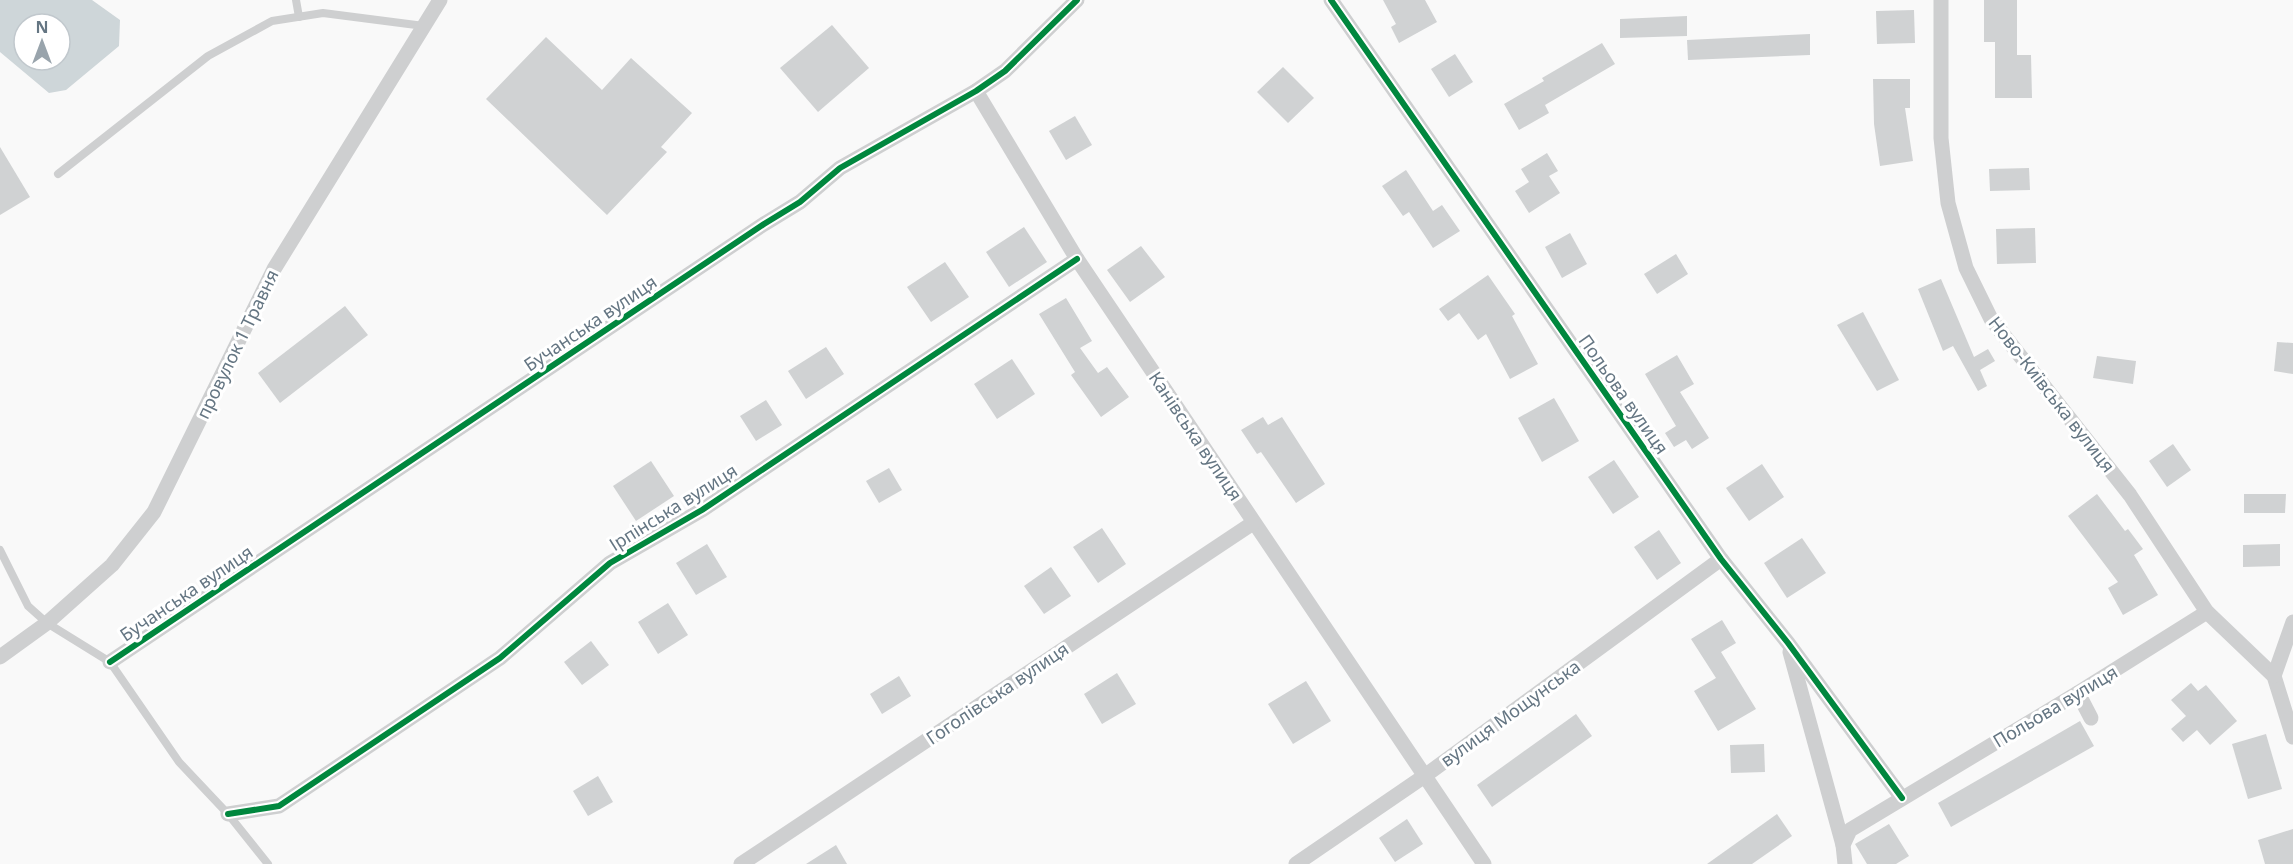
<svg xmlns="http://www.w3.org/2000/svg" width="2293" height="864" font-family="'Noto Sans',sans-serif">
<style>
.water{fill:#ced6d9;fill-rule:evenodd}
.building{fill:#d0d2d3}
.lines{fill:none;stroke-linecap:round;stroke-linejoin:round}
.service{stroke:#cecfd0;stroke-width:8}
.minor{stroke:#cecfd0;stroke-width:15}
.cycleway-casing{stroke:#fff;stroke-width:10}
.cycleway{stroke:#00873e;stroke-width:6}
.labels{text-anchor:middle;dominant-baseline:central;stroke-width:6;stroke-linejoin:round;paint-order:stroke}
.street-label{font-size:18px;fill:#657683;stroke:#fff}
</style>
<rect width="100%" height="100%" fill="#f9f9f9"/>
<!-- water -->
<path class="water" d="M0,0H92L120,20L119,46L66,90L49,93L0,52ZM24,24H60V60H24Z"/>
<!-- building -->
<g class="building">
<path d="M1383,0H1425L1437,22L1399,43L1391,27L1396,24Z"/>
<path d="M1984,0H2017V55H2031L2032,98H1995V42H1984Z"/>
<path d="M1914,10L1915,43L1877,44L1876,11Z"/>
<path d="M1687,16V36L1620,38V19Z"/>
<path d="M832,25L869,68L818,112L780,68Z"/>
<path d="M1810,34V55L1688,60L1687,40Z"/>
<path d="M546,37L602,90L631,58L692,113L661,147L667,152L607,215L486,99Z"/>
<path d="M1602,43L1615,64L1545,105L1549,113L1519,130L1504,104L1544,81L1542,78Z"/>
<path d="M1455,54L1473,82L1449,97L1431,69Z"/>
<path d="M1283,67L1314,98L1288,123L1257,92Z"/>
<path d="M1873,79H1910V108H1905L1913,161L1880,166L1874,124Z"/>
<path d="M1075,116L1092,145L1066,160L1049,131Z"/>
<path d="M0,147L30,197L0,215Z"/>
<path d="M1547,153L1558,171L1549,176L1560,193L1529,213L1515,191L1529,182L1521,169Z"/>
<path d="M2029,168L2030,190L1990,191L1989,169Z"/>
<path d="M1406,170L1433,211L1442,205L1460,231L1433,248L1409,212L1403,216L1382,186Z"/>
<path d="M1024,227L1047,262L1009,287L986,252Z"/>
<path d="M2035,228L2036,263L1997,264L1996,229Z"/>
<path d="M1570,233L1587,264L1562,278L1545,247Z"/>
<path d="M1141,246L1165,277L1130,302L1107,270Z"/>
<path d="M1676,254L1688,274L1657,294L1644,274Z"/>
<path d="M945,262L969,297L931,322L907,287Z"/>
<path d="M1488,275L1515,314L1512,316L1538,364L1510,379L1486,334L1478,340L1459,313L1448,321L1439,309Z"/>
<path d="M1941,279L1974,357L1988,349L1995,361L1980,370L1987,386L1978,391L1953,346L1943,351L1918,289Z"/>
<path d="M1066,298L1092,341L1080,348L1098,373L1107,367L1129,397L1101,417L1071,375L1075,372L1039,314Z"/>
<path d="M345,306L368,335L280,403L258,373Z"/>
<path d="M1863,312L1899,380L1877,391L1837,325Z"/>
<path d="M2277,342L2293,343V374L2274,371Z"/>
<path d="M826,347L844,374L806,399L788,371Z"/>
<path d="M1677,355L1694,384L1680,392L1709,438L1692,449L1686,440L1674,447L1665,433L1676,426L1645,374Z"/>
<path d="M2097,356L2136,361L2133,384L2093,378Z"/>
<path d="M1012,359L1035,394L997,419L974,384Z"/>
<path d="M1554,398L1579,441L1542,462L1518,418Z"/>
<path d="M766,400L782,425L756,441L740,416Z"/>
<path d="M1263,417L1268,425L1282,417L1325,484L1296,503L1261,452L1257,454L1241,430Z"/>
<path d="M2173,444L2191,470L2167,487L2149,461Z"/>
<path d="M1614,460L1639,497L1613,514L1588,477Z"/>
<path d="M651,461L674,496L636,521L613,486Z"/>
<path d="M1762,464L1784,497L1749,521L1726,488Z"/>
<path d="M889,468L902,490L879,503L866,481Z"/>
<path d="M2097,494L2125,531L2128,529L2143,549L2134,555L2158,595L2123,615L2108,588L2118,582L2068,516Z"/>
<path d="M2244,494H2286L2285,513H2244Z"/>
<path d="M1102,528L1126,564L1098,583L1073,547Z"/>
<path d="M1659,530L1681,563L1657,580L1634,547Z"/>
<path d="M1802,538L1826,573L1787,598L1764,563Z"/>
<path d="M707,544L727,577L696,595L676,563Z"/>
<path d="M2280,544V566L2243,567V545Z"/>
<path d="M1051,567L1071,596L1044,614L1024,586Z"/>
<path d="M668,603L688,635L658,654L638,622Z"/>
<path d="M1722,620L1736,643L1721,652L1756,709L1718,731L1694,691L1716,678L1691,639Z"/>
<path d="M591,641L609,665L582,685L564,662Z"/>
<path d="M1117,673L1136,704L1102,724L1084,694Z"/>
<path d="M899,676L911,696L882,714L870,694Z"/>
<path d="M1306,681L1331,721L1293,744L1268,704Z"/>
<path d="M2191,683L2198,691L2206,685L2237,721L2210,745L2197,730L2183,742L2171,729L2186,716L2171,700Z"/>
<path d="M1576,714L1592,736L1492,807L1477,785Z"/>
<path d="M2080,721L2094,746L1951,827L1938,803Z"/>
<path d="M2266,734L2282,789L2248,799L2232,744Z"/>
<path d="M1764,744L1765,772L1731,773L1730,745Z"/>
<path d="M598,776L613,802L588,816L573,791Z"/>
<path d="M1777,814L1792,836L1752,864H1707Z"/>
<path d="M1407,819L1423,844L1395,862L1379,838Z"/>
<path d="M1889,824L1909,856L1896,864H1867L1855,844Z"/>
<path d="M2293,829V864H2265L2258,840Z"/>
<path d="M836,845L847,864H806Z"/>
</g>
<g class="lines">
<!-- service -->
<g class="service">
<path d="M296,0L299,17"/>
<path d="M58,174L208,56L272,21L323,13L424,26"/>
<path d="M0,550L28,606L47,623L110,662L179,762L228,814L268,864"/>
</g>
<!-- minor -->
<g class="minor">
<path d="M1331,0L1721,559L1788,643L1902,798"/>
<path d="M1941,0V138L1948,203L1966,268L1991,319L2130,495L2207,612L2274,676L2293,737"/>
<path d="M976,91L1077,259L1484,864"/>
<path d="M1790,652L1843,845"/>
<path d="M0,657L47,623L112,565L154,512L274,269L440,0"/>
<path d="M110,662L764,224L800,202L840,168L976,91L1005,71L1077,0"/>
<path d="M2274,676L2293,622"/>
<path d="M2078,693L2091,718"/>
<path d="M228,814L279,806L500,658L610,563L702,510L1077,259"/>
<path d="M741,864L1253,523"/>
<path d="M1296,864L1426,775L1721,559"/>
<path d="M1845,864L1843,845L1850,830L2078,693L2207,612"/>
</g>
<!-- cycleway casing -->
<g class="cycleway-casing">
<g id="cycleway">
<path d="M1331,0L1721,559L1788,643L1902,798"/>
<path d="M110,662L764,224L800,202L840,168L976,91L1005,71L1077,0"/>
<path d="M228,814L279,806L500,658L610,563L702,510L1077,259"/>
</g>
</g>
<!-- cycleway -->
<use href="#cycleway" class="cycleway"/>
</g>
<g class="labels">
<!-- street labels -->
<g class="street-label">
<text transform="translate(590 323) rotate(-34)">Бучанська вулиця</text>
<text transform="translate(237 344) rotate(-64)">провулок 1 Травня</text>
<text transform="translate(1624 394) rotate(55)">Польова вулиця</text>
<text transform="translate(2052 394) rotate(52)">Ново-Київська вулиця</text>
<text transform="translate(1196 436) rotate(56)">Канівська вулиця</text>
<text transform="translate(673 507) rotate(-32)">Ірпінська вулиця</text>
<text transform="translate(186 593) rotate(-34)">Бучанська вулиця</text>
<text transform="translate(997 693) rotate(-34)">Гоголівська вулиця</text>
<text transform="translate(2055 706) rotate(-31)">Польова вулиця</text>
<text transform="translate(1510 713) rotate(-36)">вулиця Мощунська</text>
</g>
</g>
<!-- north arrow -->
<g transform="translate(42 42)"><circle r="28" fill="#ffffff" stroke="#c1c8cd" stroke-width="1.5"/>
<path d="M0-4.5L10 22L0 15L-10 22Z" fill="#99a4ac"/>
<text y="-9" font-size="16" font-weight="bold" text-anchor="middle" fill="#657683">N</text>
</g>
</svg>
